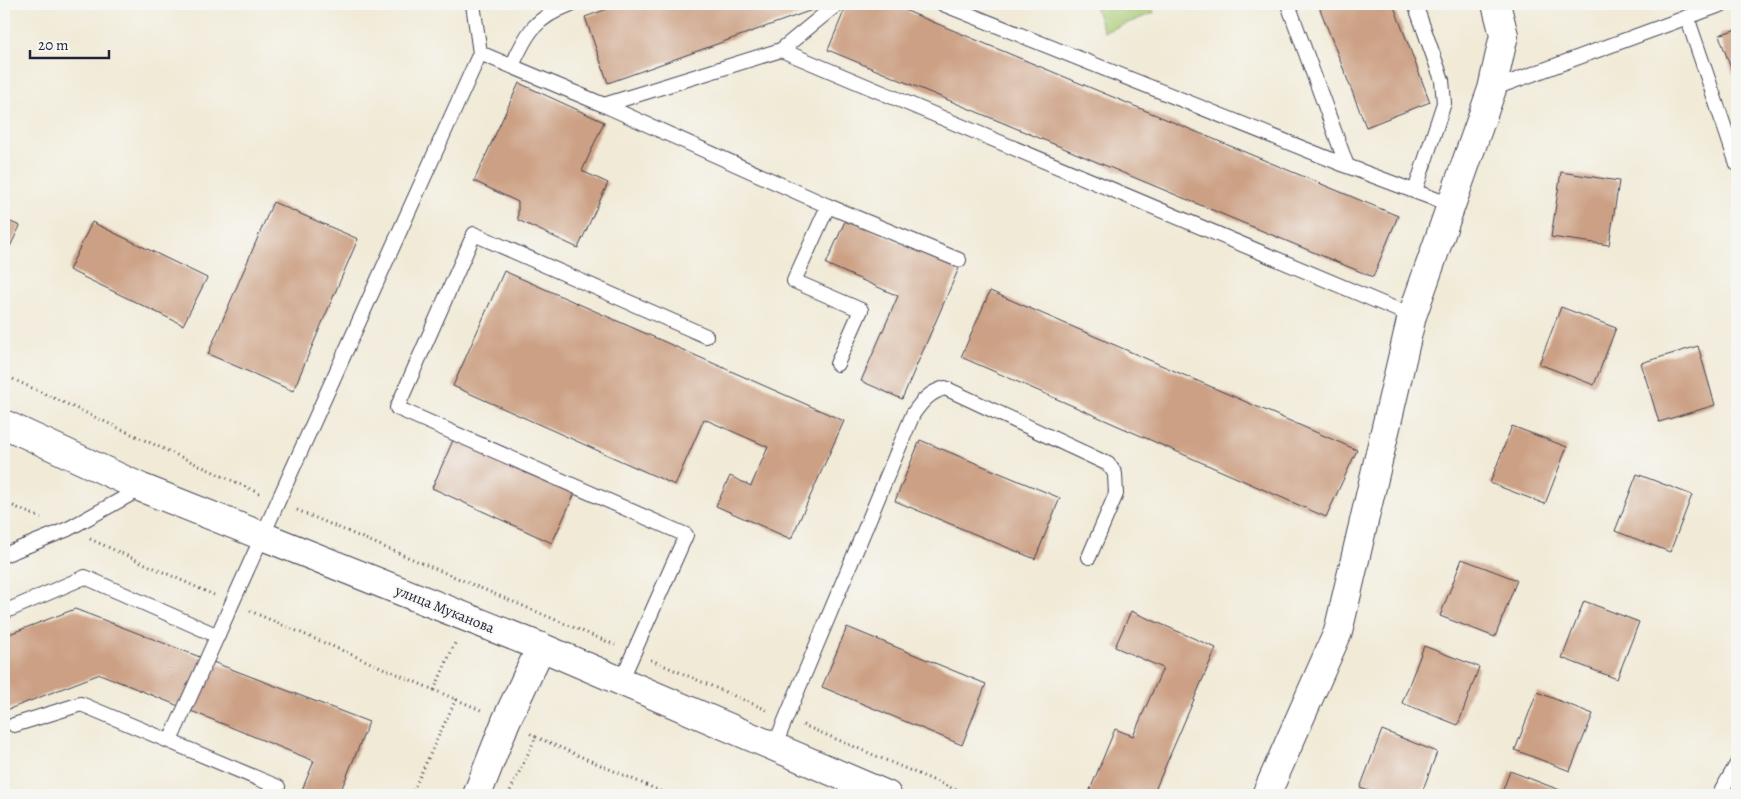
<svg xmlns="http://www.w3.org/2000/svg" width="1741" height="799" font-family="Alegreya,serif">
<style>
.green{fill:#a8ca73;stroke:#657657}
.building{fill:#cca084}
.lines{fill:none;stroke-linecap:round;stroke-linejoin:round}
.lane-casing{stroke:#414052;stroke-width:16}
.street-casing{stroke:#414052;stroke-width:30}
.secondary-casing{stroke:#414052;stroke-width:30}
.path{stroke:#414052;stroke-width:3;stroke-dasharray:1 4;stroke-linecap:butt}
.lane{stroke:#fff;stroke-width:14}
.street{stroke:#fff;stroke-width:28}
.secondary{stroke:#fff;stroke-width:28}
.labels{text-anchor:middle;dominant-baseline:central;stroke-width:4;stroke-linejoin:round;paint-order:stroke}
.street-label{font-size:15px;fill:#22223b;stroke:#f6f6f2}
</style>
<rect width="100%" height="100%" fill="#f6f6f2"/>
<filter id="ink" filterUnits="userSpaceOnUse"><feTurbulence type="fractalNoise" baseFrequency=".02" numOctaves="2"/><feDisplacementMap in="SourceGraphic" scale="10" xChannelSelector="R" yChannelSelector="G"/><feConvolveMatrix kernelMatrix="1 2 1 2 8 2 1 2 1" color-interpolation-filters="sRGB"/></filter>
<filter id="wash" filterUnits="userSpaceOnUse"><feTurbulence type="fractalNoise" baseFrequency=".0096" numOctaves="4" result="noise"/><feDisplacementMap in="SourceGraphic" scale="20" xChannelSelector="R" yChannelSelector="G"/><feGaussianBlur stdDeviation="1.12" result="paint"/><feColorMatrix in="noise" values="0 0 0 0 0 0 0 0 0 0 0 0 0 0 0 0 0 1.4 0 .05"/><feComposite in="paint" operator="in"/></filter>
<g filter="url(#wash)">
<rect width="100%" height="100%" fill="#f1ead7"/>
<!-- green -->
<path class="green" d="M1094,4H1151L1154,13L1104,32Z"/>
<g id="blocks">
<!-- building -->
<g class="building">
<path d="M621,4H829L608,83L585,17Z"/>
<path d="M847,4H890L1398,216L1373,277L828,50Z"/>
<path d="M1318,4H1393L1430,102L1366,127Z"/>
<path d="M1737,29V85L1719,35Z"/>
<path d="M519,83L604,122L582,171L608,183L578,248L518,220V202L474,181Z"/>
<path d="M1561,172L1619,181L1609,245L1551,237Z"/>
<path d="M273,202L358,239L293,391L208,354Z"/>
<path d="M4,219L20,226L4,259Z"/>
<path d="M846,219L959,268L902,399L861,381L898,296L826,264Z"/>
<path d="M92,222L207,278L183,325L69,270Z"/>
<path d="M504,271L844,421L791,539L716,506L730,476L751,486L768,447L704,419L675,485L453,386Z"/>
<path d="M990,291L1357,450L1326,517L961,357Z"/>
<path d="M1561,307L1616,328L1594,385L1539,364Z"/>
<path d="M1698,346L1715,405L1659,422L1641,363Z"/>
<path d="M1512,426L1567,447L1545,504L1490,483Z"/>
<path d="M454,438L575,493L552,543L432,488Z"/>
<path d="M920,440L1060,498L1035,559L895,501Z"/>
<path d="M1637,474L1692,495L1670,552L1615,531Z"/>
<path d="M1462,559L1517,580L1495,637L1440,616Z"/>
<path d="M1584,601L1639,622L1617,679L1562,658Z"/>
<path d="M75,609L369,722L339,795H300L314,761L100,674L4,711V636Z"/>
<path d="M1131,611L1216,648L1153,795H1088L1115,729L1133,736L1163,668L1115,647Z"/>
<path d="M847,627L986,684L962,745L822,687Z"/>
<path d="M1424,646L1479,667L1458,725L1402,703Z"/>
<path d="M1537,692L1593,714L1570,771L1515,750Z"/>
<path d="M1382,730L1437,752L1421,795H1380L1360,788Z"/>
<path d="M1510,771L1565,792L1564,795H1501Z"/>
</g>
</g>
</g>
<g filter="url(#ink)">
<use href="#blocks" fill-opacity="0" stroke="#414052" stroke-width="1"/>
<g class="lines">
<!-- lane casing -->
<g class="lane-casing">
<g id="lane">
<path d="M943,4L1347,166L1451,205"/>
<path d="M1288,4L1347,166"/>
<path d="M1687,17L1737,164"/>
<path d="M781,50L1412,316"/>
<path d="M480,53L604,105L828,206L794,281L861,310L837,364"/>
<path d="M512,66C527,32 535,18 571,4"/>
<path d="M1492,89L1723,4"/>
<path d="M604,105L781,50L837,4"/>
<path d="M1415,191L1444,103L1442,80L1415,4"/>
<path d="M828,206L959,260"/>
<path d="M4,555L68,529L142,488"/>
<path d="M4,612L85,577L218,636"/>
<path d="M621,681L686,535L397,408L474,234L706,336"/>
<path d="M14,725L81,704L278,787L274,795"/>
<path d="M170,741L480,53L473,4"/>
<path d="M774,747L913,414C922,401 930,392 945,388L1108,464L1112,469L1115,474L1116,494L1089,557"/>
<path d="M1719,795L1737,764"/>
</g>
</g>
<!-- street casing -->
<g class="street-casing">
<path id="street" d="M1266,795L1338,632L1412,316L1492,89L1504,35L1496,4"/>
</g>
<!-- secondary casing -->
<g class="secondary-casing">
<g id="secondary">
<path d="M4,424L142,488L541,647L887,795"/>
<path d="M477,795L506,721L541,647"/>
</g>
</g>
<!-- path -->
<g class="path">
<path d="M4,375L261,494"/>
<path d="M4,502L41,518"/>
<path d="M297,510L615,645"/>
<path d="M90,539L214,595"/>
<path d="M250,611L483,711"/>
<path d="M651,660L767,710"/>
<path d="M434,690L456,641"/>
<path d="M803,725L968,795"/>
<path d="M536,737L669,795"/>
<path d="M411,795L456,699"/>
<path d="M508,795L536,737L529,733"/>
</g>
<!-- lane -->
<use href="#lane" class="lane"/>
<!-- street -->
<use href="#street" class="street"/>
<!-- secondary -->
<use href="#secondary" class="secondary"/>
</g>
</g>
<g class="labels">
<!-- street labels -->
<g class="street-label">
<text transform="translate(445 609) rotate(22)">улица Муканова</text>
</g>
</g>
<!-- margin -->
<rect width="1741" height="799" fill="none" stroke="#f6f6f2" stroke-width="20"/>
<!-- scale -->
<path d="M30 50v8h79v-8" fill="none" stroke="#22223b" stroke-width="2.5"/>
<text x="38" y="50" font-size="15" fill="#22223b" stroke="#f6f6f2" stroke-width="4" paint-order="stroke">20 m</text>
</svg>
